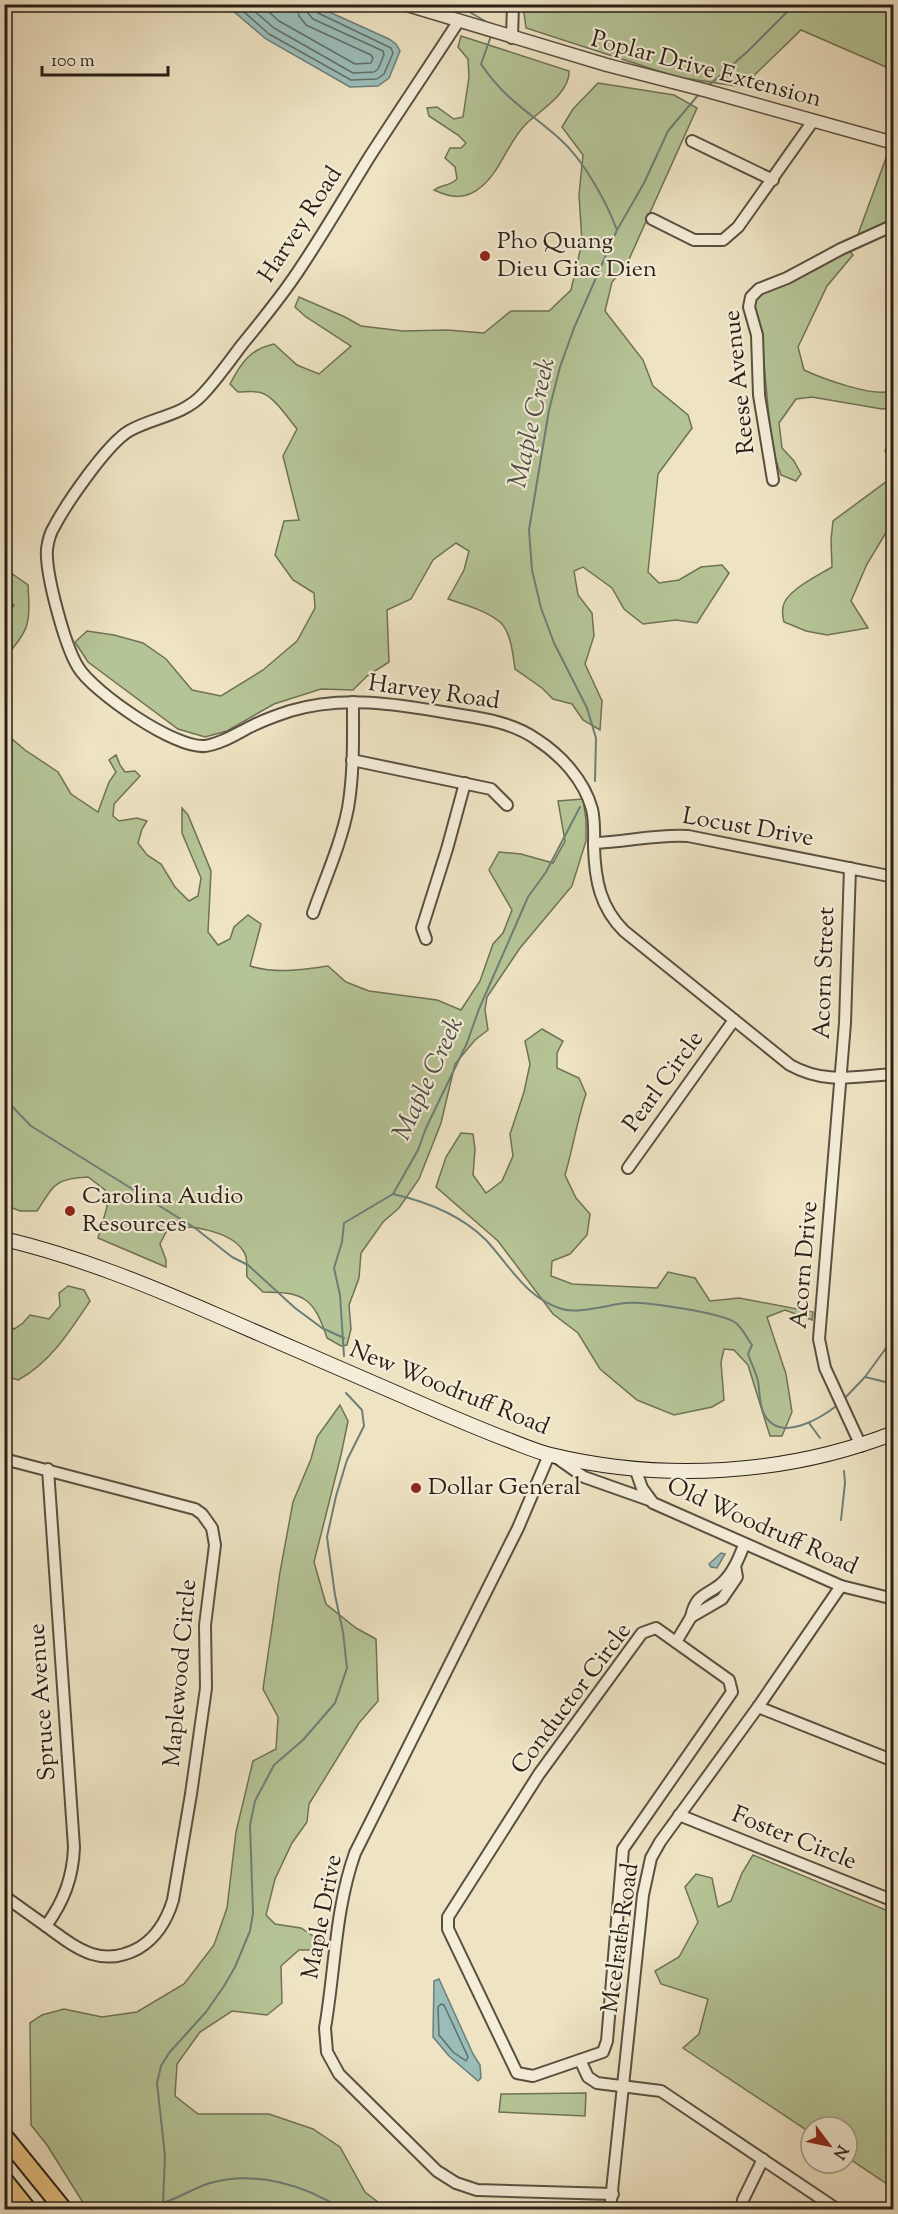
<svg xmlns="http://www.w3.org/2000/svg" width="898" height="2214" font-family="'Sorts Mill Goudy',serif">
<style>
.green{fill:#b5c496;stroke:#6f7256;stroke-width:1.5}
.water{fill:#9bbdba;stroke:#6d7e78;stroke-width:1.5}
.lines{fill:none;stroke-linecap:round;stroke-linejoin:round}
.shore{stroke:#626e68;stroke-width:1.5}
.stream{stroke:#6d7e78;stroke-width:2}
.minor-casing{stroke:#5a5041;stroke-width:14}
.tertiary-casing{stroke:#5a5041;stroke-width:15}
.secondary-casing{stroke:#291f16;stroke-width:16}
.primary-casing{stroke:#291f16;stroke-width:20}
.minor{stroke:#f4edd8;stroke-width:10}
.tertiary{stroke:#f4edd8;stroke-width:12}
.secondary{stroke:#f4edd8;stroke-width:14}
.primary{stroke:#e7c282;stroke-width:16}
.poi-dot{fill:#8f2418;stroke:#f4edd8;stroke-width:2}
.labels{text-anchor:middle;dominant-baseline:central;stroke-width:4.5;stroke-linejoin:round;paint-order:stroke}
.street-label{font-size:24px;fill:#291f16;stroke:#f4edd8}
.poi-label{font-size:24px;fill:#291f16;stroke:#f4edd8;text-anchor:start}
.water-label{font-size:26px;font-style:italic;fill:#4b4e47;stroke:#f4edd8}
</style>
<rect width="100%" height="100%" fill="#eee3c3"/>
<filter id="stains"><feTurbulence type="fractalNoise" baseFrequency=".00333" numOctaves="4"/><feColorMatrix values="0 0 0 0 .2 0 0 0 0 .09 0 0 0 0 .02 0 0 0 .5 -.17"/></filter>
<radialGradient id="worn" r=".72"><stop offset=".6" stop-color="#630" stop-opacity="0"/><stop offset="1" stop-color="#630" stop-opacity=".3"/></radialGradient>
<!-- green -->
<g class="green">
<path d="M426,5H463L452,12Z"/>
<path d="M523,5H893V70L801,30L742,87L677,77L526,28Z"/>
<path d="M461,36L569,71C570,93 541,110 527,123C508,141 501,171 481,187C466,200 451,198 434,190C443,184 448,187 457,179L455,167L445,158L450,148H461L466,143L458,135L429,116L427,108L437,107L454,119L463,117L469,77L468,59L458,47Z"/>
<path d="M598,83L674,95L697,108L626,266L612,282L605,311L643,360L653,386L688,415L692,428L658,474L648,572L659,583L679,580L701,567L722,565L729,573L697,623L676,620L643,624L624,609L612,588L583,567L574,571L578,595L592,613L594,636L585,664L602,701L600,730L583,720L572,704L553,699L542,688L515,669C513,655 511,633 501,623C488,611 463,604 448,599L464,570L469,551L456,543L433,560L411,599L387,610L389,662L367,676L353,690L321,689L274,704L227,731L205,737L178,729L88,662L75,642L87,631L114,635L143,643L166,659L192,690L221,696L263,670L297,641L315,608L314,593L293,580L275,555L284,521L299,520L283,456L297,429C287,417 273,394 258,392C252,391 244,392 238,392L230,384C241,363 250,349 274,344L297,365L319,374L351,346L306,317L295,307L299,297L345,317L361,326L403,331L447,330L484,333L511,311H549L571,290L582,242L579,195L583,155L562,127L573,109Z"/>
<path d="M889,150L893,151V219L857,237Z"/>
<path d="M850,251L853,255L827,286L798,347L804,370C821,378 877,399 893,390V408L882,409L812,397L796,399L779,423L782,448L794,461L801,474L796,481L781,475L772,449L763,354L755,315V299L765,291L842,253Z"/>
<path d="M888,442L893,444V521L867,564L851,601L868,628L827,635L806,631L784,622C783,618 782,612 783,607C785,591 819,575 832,567L831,540L833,521L891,478C894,468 892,459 885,451Z"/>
<path d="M11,573L28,585C30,622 31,629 5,657V612L9,613L14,605L5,602V574Z"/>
<path d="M5,733L25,750L58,772L71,794L98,812L109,782L116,772L109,760L116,755L120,765L125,772L135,771L140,776L114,804L113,816L119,821L137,818L147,821L142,829L138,843L147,855L161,864L175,887L189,901L198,896L201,878L182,833V808L188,815L211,871L208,932L218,945L230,939L234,927L248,915L261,924L250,966C276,974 301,970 328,966L346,982L369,991L437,1000L461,1010L480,981L493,944L503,933L512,910L489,870L499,852L521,854L553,863L565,841L558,801L583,799L586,820V841L572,886L520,948L487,997L485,1010L488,1030L475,1040L455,1064L441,1123L419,1179L399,1208L383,1222L361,1253L359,1278L349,1305L351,1329L347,1345L341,1346L327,1338C314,1298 304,1292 263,1292L247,1277C246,1271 248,1259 245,1254C234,1231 189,1224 168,1228L160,1244L166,1260V1267L98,1238L107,1207L105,1190L88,1177C54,1179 55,1184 37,1211H20L5,1205Z"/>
<path d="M542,1029L563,1041L557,1053V1068L579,1078L586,1094C577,1120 573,1148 565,1175L576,1198L590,1214L587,1235L570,1254L552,1261L551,1276L572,1284L657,1288L668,1272L695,1278L710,1301L739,1298L813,1312L812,1320L785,1310L767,1317L786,1374L792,1412L782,1436H770L748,1365L734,1350L724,1349L721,1362L724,1400L712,1407L674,1415L637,1400L600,1369L578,1333L553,1314L498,1241L436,1187L446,1157L461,1133L473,1134L475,1149L473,1175L486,1193L502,1181L513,1156L510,1134L524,1092L530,1064L525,1041Z"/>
<path d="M68,1286L84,1290L90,1301C70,1331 50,1363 18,1380L5,1376V1324L14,1329L23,1323L30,1315L49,1319L60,1306L59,1293Z"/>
<path d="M340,1405L348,1421L341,1455L314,1562L326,1604L356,1628L376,1639L378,1701L359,1723L309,1804L307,1822L292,1843L275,1879L266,1915L275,1924L301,1928L322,1942L319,1950H299L281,1966L282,2003L267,2015L232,2011L200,2032L177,2064L175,2096L198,2114H269L313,2129L340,2147L365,2192L387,2209H87L47,2145L31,2125L30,2023L42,2015L64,2009L102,2017L137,2012L184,1984L214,1945L227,1908L236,1832L253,1761L276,1749L278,1717L263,1689L280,1572L293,1502L311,1459L317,1437Z"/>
<path d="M753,1855L893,1913V2188L847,2157V2127H811V2133L683,2048L699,2034L708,1999L661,1984L655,1971L679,1957L698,1922L685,1887L696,1874L712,1878L718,1907L731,1901L742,1873Z"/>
<path d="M586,2093L585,2116L499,2112L501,2094Z"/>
</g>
<!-- water -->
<g class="water">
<path d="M226,5H314L389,39L396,44L400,51L389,78L378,86L350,87L266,39Z"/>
<path d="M721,1553L725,1554L717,1568L711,1567L709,1564Z"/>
<path d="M439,1979L473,2054L480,2065L481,2078L478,2081L449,2056L433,2037L434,1981Z"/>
</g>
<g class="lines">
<!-- shore -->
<g class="shore">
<path d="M235,4L269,34L351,80L377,79L384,74L393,53L391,48L318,13L314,4"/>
<path d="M246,4L274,28L353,73L374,72L378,69L384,55L383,51L313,19L307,12L306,4"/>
<path d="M260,4L279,21L355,64L371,63L373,58L371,55L306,25L299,16L297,4"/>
<path d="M441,2004L444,2005L468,2057L466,2061L453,2052L439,2035L438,2007Z"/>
</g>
<!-- stream -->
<g class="stream">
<path d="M456,4L490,24"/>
<path d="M491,36L481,64C505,100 531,113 561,140C584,161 606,201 617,230"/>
<path d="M708,86L747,52L795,4"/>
<path d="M595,781L596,738L587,708L554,643L541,608L532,570L529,530L549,410L560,367L574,328L617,230L644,183L668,131L699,94"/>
<path d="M4,1098L31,1126L195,1228L232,1257L248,1265L295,1308L322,1328L344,1338"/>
<path d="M393,1194C428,1202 461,1215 486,1240C510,1266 526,1298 562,1309C578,1314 608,1305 625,1303C644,1301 723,1313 736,1323C743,1329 747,1338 752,1345L748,1354C751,1363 756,1372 758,1381C760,1392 759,1404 764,1414C780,1444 821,1418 839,1404"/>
<path d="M344,1356L340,1295L334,1268L342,1242L344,1223L393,1194L418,1150L426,1128L467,1043L479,1009L528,897L546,872L580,807"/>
<path d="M865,1377L894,1384"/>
<path d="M843,1400L865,1377L894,1337"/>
<path d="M809,1423L820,1438"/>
<path d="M841,1520L845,1483L844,1471"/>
<path d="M163,2203C179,2198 194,2188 210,2183C254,2170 306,2185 343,2210"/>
<path d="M160,2210L163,2203L165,2156L157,2083L161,2066L169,2053L206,2012L224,1986L235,1967L250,1931L253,1913L250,1825L255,1801L274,1765L303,1740L335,1703L347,1668L343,1632L335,1595L327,1537L336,1496L347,1460L364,1426L362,1410L346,1393"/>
</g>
<!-- minor casing -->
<g class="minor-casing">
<g id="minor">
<path d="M458,22C429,67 399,111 370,156C347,193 325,231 301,267C283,295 262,320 241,346C229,362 217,379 203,394C183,416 153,417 129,431C107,444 66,504 54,527C50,533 48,542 47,549C45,573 65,646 78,667C93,692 175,749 205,746C222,744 239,732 254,725C266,719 278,715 290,711C343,695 396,704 449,713C479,718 510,721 536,739C561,755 584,780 592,809C595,822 594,835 594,847C595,880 600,907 624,931L790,1065C826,1085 855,1076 894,1074"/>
<path d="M512,38L513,4"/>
<path d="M692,141L773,180"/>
<path d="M652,219L694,240H723L738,227L813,121"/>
<path d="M773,480L759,395L757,335L749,307L751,297L759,289L787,278L841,249L894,225"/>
<path d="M352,760L491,789L507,805"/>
<path d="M594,843C626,842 656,834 688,836L894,877"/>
<path d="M850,868L845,1023L819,1339L825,1368L861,1446"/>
<path d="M313,913C325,879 341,844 348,808C354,773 353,737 353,702"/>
<path d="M426,939L422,928L447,849L465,783"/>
<path d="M628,1168L734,1020"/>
<path d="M549,1455L518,1528L355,1853C335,1909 335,1970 325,2028L327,2052L339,2074L437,2171L456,2183L477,2190L613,2194"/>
<path d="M557,1458L584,1477L649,1500"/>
<path d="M4,1459L195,1509L202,1514L212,1528L215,1545L205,1625L206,1688L191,1794L173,1900C167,1920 157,1937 139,1948C101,1969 76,1948 46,1926C32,1916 18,1906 4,1896"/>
<path d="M635,1468L642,1488L653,1503L841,1586L894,1599"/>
<path d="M735,1566L737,1577L722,1599L691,1617C696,1593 707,1596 722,1583C733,1573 739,1558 744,1545"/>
<path d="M656,1628L729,1680L732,1692L623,1849L607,2041L603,2052L533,2076L517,2073L448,1929V1917L539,1774L642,1633Z"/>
<path d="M676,1642L691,1617"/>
<path d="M758,1707L894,1761"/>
<path d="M679,1815L894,1901"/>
<path d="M46,1926C64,1901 73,1877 74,1847L48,1469"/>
<path d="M580,2060L588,2077L597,2083L661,2091L838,2210"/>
<path d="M610,2210L643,1895L651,1858L660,1842L758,1707L841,1586"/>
<path d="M742,2210L743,2200L763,2159"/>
</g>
</g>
<!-- tertiary casing -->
<g class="tertiary-casing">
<path id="tertiary" d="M404,4L607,65L704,90L894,143"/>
</g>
<!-- secondary casing -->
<g class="secondary-casing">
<path id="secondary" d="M4,1239C80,1257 150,1286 221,1317C279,1342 336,1367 394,1392C433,1409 471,1426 511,1441C524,1446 538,1452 551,1455C663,1482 786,1475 894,1433"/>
</g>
<!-- primary casing -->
<g class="primary-casing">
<g id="primary">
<path d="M4,2136L64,2210"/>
<path d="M4,2180L28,2210"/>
</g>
</g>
<!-- minor -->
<use href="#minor" class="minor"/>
<!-- tertiary -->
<use href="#tertiary" class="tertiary"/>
<!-- secondary -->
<use href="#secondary" class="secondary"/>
<!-- primary -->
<use href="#primary" class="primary"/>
</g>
<!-- markers -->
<g class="poi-dot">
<circle cx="485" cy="256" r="6"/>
<circle cx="70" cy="1211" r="6"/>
<circle cx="416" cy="1488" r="6"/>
</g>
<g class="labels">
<!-- street labels -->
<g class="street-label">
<text transform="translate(706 70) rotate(15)">Poplar Drive Extension</text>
<text transform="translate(301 225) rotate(-57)">Harvey Road</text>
<text transform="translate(740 382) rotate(-96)">Reese Avenue</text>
<text transform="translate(434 693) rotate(8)">Harvey Road</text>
<text transform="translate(748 828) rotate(10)">Locust Drive</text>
<text transform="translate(825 973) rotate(-88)">Acorn Street</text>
<text transform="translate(664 1082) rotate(-54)">Pearl Circle</text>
<text transform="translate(805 1265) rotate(-85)">Acorn Drive</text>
<text transform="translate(449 1389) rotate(22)">New Woodruff Road</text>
<text transform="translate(762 1527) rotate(24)">Old Woodruff Road</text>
<text transform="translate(181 1673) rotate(-85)">Maplewood Circle</text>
<text transform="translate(572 1699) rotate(-53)">Conductor Circle</text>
<text transform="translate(43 1702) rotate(-94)">Spruce Avenue</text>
<text transform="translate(794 1839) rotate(22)">Foster Circle</text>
<text transform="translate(323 1917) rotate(-79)">Maple Drive</text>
<text transform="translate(621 1938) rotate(-82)">Mcelrath Road</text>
</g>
<!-- poi labels -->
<g class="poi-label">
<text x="497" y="242">Pho Quang<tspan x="497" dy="28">Dieu Giac Dien</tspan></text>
<text x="82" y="1197">Carolina Audio<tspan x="82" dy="28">Resources</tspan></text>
<text x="428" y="1488">Dollar General</text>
</g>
<!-- water labels -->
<g class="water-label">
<text transform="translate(533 423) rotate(-77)">Maple Creek</text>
<text transform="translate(429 1079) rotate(-65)">Maple Creek</text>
</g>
</g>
<!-- margin -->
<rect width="898" height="2214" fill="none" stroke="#eee3c3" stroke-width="24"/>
<rect x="6" y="6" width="886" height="2202" fill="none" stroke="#291f16" stroke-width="3"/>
<rect x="12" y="12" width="874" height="2190" fill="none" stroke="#291f16" stroke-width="1.5"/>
<!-- north arrow -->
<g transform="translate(829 2145) rotate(122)"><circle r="28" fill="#f4edd8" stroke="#a39b8a" stroke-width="1.5"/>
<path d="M0-4.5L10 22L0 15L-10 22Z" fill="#8f2418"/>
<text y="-9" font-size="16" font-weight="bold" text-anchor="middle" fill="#291f16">N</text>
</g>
<!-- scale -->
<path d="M42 66v9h126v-9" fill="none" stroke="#291f16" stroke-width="3"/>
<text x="51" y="66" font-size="18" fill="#291f16" stroke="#f4edd8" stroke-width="4.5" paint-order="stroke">100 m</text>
<rect width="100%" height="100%" filter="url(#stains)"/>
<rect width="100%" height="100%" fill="url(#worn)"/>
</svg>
